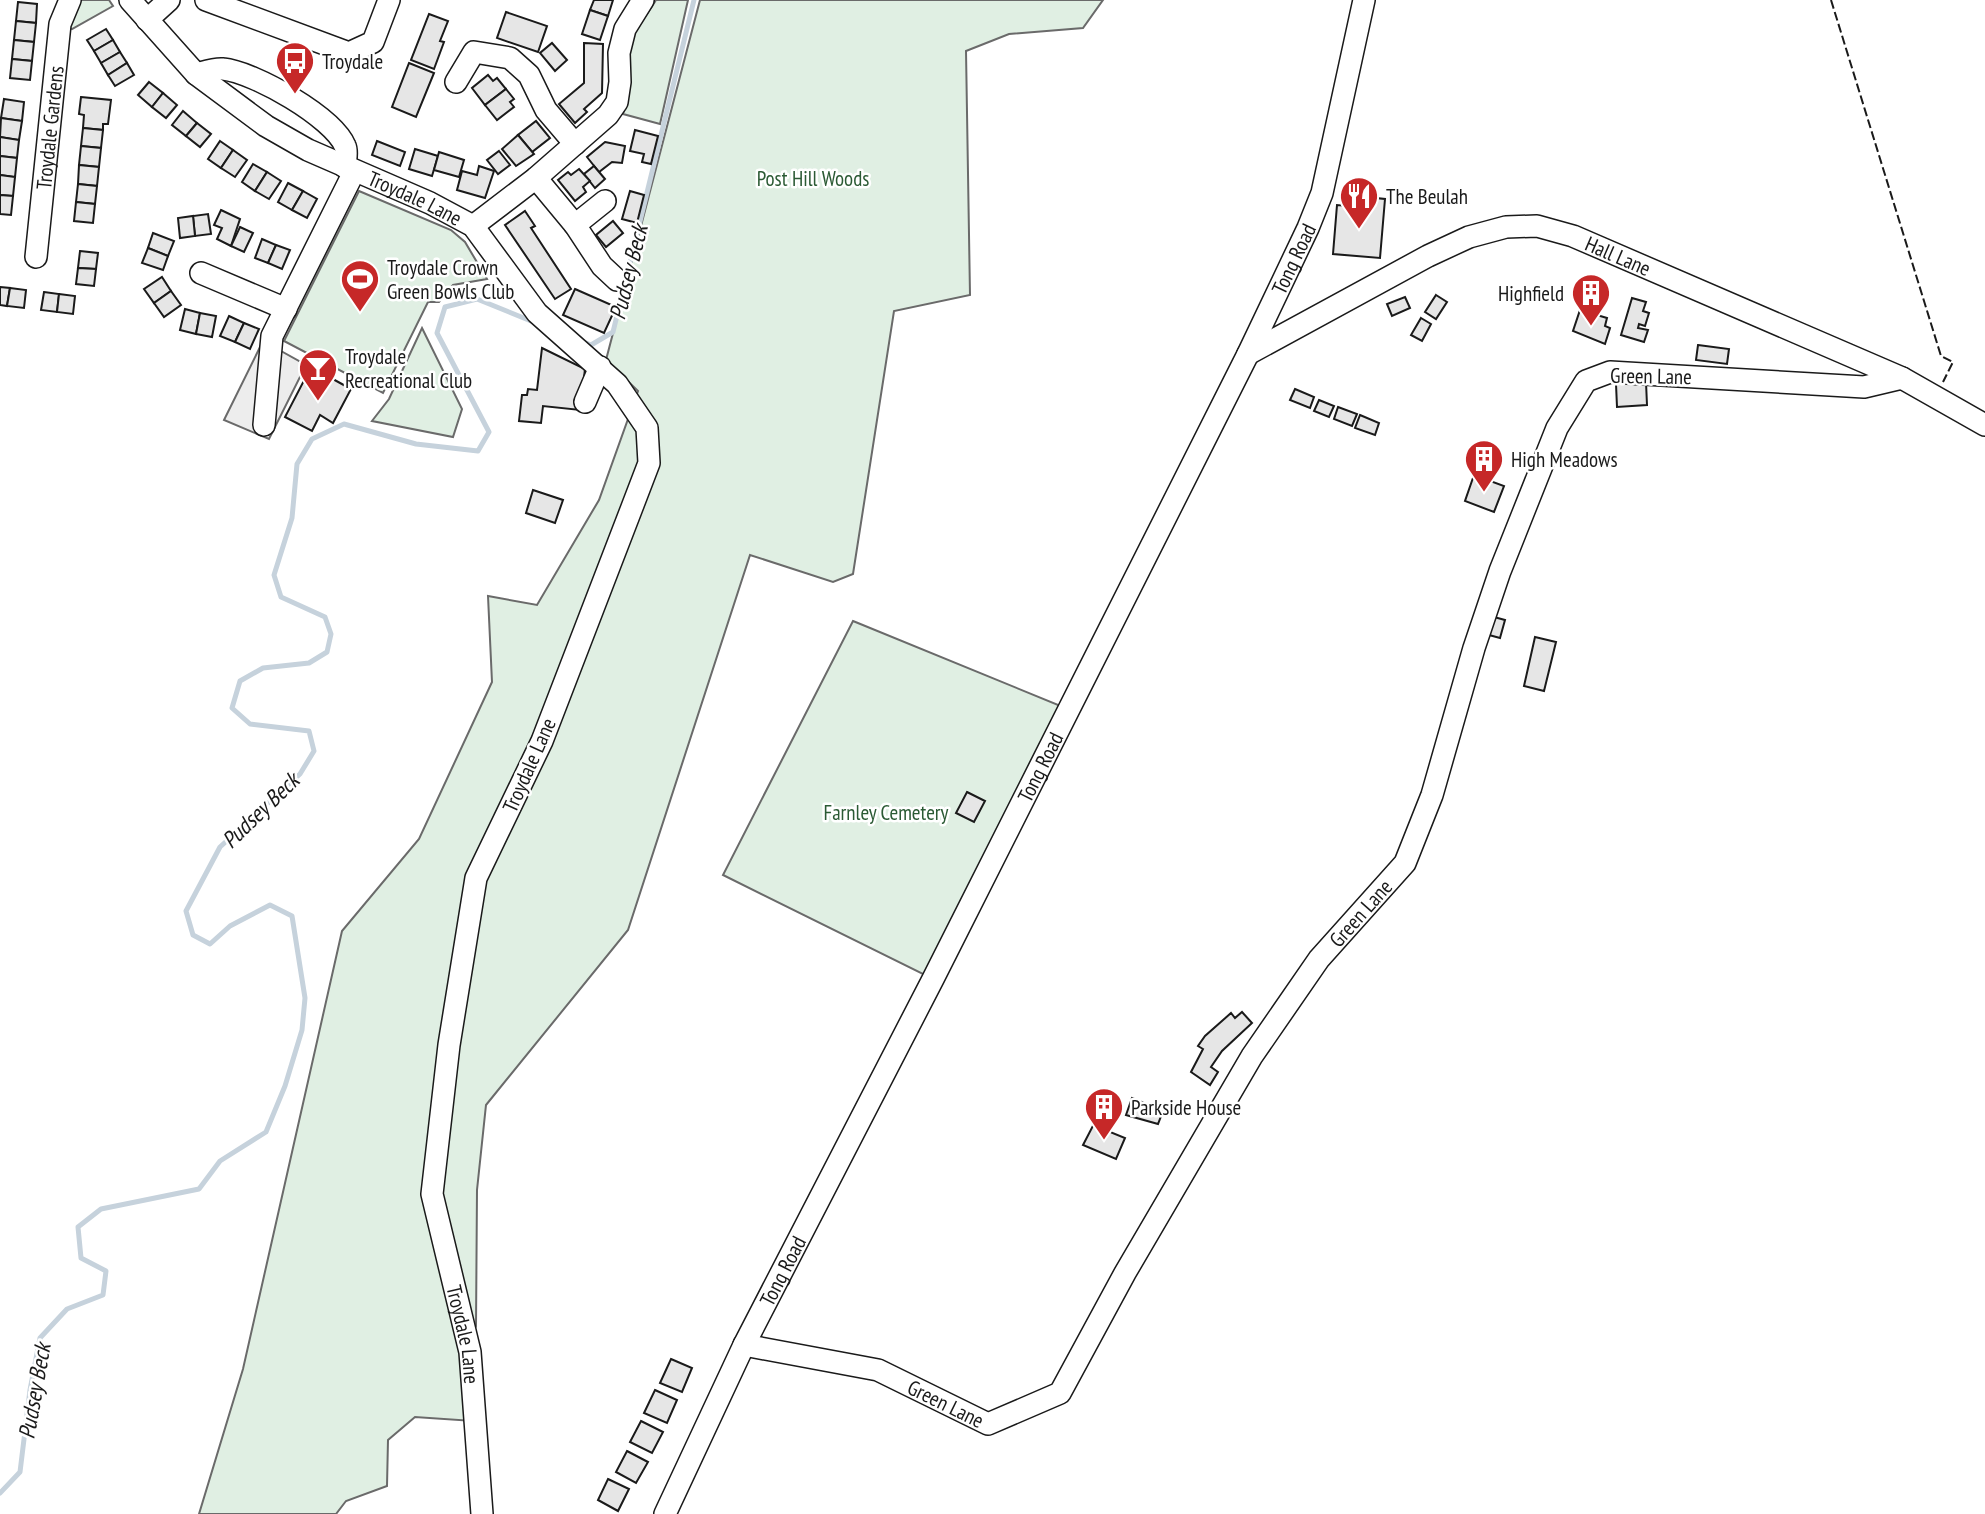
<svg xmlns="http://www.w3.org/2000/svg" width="1985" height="1514" font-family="'PT Sans Narrow',sans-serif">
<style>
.green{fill:#e0efe3;stroke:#6a6a6a;stroke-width:2}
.parking{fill:#ededed;stroke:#6a6a6a;stroke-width:2}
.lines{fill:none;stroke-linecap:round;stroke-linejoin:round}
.stream{stroke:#c6d2dc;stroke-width:5}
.building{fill:#e6e6e6;stroke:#1a1a1a;stroke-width:2}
.minor-casing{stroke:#1a1a1a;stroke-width:24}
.minor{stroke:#fff;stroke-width:21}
.fence{stroke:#1a1a1a;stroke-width:2;stroke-dasharray:9 3.5;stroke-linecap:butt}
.labels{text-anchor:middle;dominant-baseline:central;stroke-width:5;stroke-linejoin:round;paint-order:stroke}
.poi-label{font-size:21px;fill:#1a1a1a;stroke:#fff;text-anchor:start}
.street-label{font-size:21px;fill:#1a1a1a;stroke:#fff}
.park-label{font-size:21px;fill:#2b5a34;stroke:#fff}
.water-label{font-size:23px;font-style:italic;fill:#1a1a1a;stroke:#fff}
</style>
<rect width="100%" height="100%" fill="#fff"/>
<!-- green -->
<g class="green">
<path d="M77,0H109L113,6L72,29L67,26Z"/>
<path d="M656,0H688L660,124L623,114C631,93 626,74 628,53C630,33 646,17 656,0Z"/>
<path d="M700,0H1103L1083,28L1009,34L966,51L970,295L894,311L853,574L833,582L750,555L628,930L486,1105L477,1190L476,1326L468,1345L473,1421L415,1417L388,1440L387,1486L346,1501L336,1514H199L243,1369L342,931L419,839L492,682L488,596L537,605L599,500L638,391L606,360Z"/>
<path d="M359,191L451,230L465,242L487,279L453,285L439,302H428L383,393L284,341Z"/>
<path d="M422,328L462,409L453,437L372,421L389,399Z"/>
<path d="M853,621L1068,709L933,979L723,875Z"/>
</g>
<!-- parking -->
<path class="parking" d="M263,341L306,365L269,439L224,420Z"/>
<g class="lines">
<!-- stream -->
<g class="stream">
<path d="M581,341L591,345L613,332L694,0"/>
<path d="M0,1493L20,1472L30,1390L40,1338L67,1309L103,1295L106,1271L81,1258L78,1227L101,1209L199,1189L220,1161L266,1132L285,1086L302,1030L305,998L292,916L270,905L230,926L210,944L193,935L186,911L220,847L300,774L314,751L309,731L250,724L232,708L240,681L263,668L309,663L327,652L331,634L325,617L281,597L274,575L292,518L297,464L312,439L344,424L416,444L478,451L489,432L437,333L445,307L477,299L536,323"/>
</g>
</g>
<!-- building -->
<g class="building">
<path d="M594,0H613L608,16L590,10Z"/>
<path d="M18,2L37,4L36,23L16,21Z"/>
<path d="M590,10L608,16L600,40L582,34Z"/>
<path d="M506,12L547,26L538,52L497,38Z"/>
<path d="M429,14L448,21L440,41L444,42L434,69L411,60Z"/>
<path d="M16,21L36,23L34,42L14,40Z"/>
<path d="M106,29L113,40L94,51L87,40Z"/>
<path d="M14,40L34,42L32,61L12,59Z"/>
<path d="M113,40L120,52L101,63L94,51Z"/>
<path d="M552,43L567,60L555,71L540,53Z"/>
<path d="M584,43L603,44L602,93L584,109L587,112L575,123L559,104L584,83Z"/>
<path d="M120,52L127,63L108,75L101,63Z"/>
<path d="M12,59L32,61L30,80L10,78Z"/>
<path d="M127,63L134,75L115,86L108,75Z"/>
<path d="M409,63L434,73L416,117L392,107Z"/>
<path d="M488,75L493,81L497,78L506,89L485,105L472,88Z"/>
<path d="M149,82L163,93L152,107L138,95Z"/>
<path d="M506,89L514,99L510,102L514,107L497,120L485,105Z"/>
<path d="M163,93L177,105L166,118L152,107Z"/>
<path d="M81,97L111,100L108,124H103V130L83,128L84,115L79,114Z"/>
<path d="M4,99L24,102L22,121L1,118Z"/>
<path d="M183,111L197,123L186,136L172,125Z"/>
<path d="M1,118L22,121L19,140L0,137Z"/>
<path d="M536,121L550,138L532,152L518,135Z"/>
<path d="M197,123L211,134L200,147L186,136Z"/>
<path d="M83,128L103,130L101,148L81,146Z"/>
<path d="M635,130L658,136L651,164L642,162L644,154L630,151Z"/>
<path d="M518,135L534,154L516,166L502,149Z"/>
<path d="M0,137L19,140L17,158L0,156Z"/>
<path d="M220,141L233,150L221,168L208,159Z"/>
<path d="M377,141L405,152L400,166L372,155Z"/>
<path d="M605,142L625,146L622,163L612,162L599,172L587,157Z"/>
<path d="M81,146L101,148L99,167L79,165Z"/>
<path d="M415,149L438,156L432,176L409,169Z"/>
<path d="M233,150L247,160L235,177L221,168Z"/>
<path d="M499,151L510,165L498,174L487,160Z"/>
<path d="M439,152L464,160L459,177L434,170Z"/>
<path d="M0,156L17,158L15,177L0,175Z"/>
<path d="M253,164L267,172L255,191L242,182Z"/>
<path d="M79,165L99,167L97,186L78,184Z"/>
<path d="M479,166L494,171L485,198L457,190L462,171L477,175Z"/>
<path d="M594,166L605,179L595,188L584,174Z"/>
<path d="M579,169L590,181L583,187L586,192L575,201L558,180L568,172L571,175Z"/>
<path d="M267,172L281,181L269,199L255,191Z"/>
<path d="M0,175L15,177L13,196L0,195Z"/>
<path d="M288,183L303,191L292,210L278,202Z"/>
<path d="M78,184L97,186L95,204L76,202Z"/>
<path d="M1349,185L1367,187L1366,197L1385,199L1380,258L1333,254L1337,205L1347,206Z"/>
<path d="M303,191L317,199L307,218L292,210Z"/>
<path d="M630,191L644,195L637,223L622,219Z"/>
<path d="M0,195L13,196L11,215L0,214Z"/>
<path d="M76,202L95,204L93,223L74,221Z"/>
<path d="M221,210L240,219L231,246L217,239L222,228L214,225Z"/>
<path d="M525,211L535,226L531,228L571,289L555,299L505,225Z"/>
<path d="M208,214L211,234L195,236L193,216Z"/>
<path d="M193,216L195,236L180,238L178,218Z"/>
<path d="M613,221L623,233L606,247L596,235Z"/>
<path d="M240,227L253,233L244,252L231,246Z"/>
<path d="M153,233L174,241L168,256L148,248Z"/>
<path d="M262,239L276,245L268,263L255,258Z"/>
<path d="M276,245L290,250L282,269L268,263Z"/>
<path d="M148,248L168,256L163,270L142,263Z"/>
<path d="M80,251L98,253L96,269L78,268Z"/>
<path d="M78,268L96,269L94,286L76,284Z"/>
<path d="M162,277L171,291L154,303L144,289Z"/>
<path d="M0,287L10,288L7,306L0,305Z"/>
<path d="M10,288L26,290L24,308L7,306Z"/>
<path d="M575,289L616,307L604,333L563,315Z"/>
<path d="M171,291L181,305L164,317L154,303Z"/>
<path d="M44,292L59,294L57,312L41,310Z"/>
<path d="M59,294L75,296L73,314L57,312Z"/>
<path d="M1436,295L1447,302L1436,319L1425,312Z"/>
<path d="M1405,297L1410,308L1392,316L1387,304Z"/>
<path d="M1632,298L1646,302L1643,311L1649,313L1645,326L1639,324L1638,328L1648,330L1644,342L1621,335Z"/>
<path d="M185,309L200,313L196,334L180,330Z"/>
<path d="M1580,310L1607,318L1605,326L1610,328L1605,344L1573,331Z"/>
<path d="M200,313L216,316L212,337L196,334Z"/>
<path d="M229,316L244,323L235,342L220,336Z"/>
<path d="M1421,318L1431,324L1422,341L1411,335Z"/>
<path d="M244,323L259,329L250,349L235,342Z"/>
<path d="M1698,345L1729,349L1727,364L1696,360Z"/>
<path d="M542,348L585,369L580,410L543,406L541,423L519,421L522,395H527L528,389L537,390Z"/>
<path d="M311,367L351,389L333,423L320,415L312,431L285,417Z"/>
<path d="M1646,382L1647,405L1617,407L1616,384Z"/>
<path d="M1295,389L1314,397L1310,408L1290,400Z"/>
<path d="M1319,400L1334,406L1329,417L1314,411Z"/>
<path d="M1338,407L1357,414L1352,426L1334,419Z"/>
<path d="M1360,415L1379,423L1375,435L1355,428Z"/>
<path d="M1474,475L1504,486L1494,512L1465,501Z"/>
<path d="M533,490L563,500L555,523L526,513Z"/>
<path d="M1494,617L1505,620L1500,638L1489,635Z"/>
<path d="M1535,637L1556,642L1544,691L1524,686Z"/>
<path d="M967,792L985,801L974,822L956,813Z"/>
<path d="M1242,1012L1252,1023L1222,1051L1211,1067L1218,1072L1210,1085L1191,1072L1203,1049L1198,1046L1205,1036L1231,1013L1235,1018Z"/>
<path d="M1132,1098L1163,1111L1158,1124L1126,1115Z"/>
<path d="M1097,1118L1113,1125L1110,1132L1125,1138L1116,1159L1083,1145Z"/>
<path d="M671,1359L692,1368L682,1392L660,1383Z"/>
<path d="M655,1390L677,1400L667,1423L644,1413Z"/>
<path d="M641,1421L663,1432L652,1453L630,1442Z"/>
<path d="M627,1451L648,1462L636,1483L616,1472Z"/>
<path d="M608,1479L629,1489L618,1511L598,1500Z"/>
</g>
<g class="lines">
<!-- minor casing -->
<g class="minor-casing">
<g id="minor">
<path id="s1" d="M130,0L196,74L266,126L308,150L430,203L473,226L537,313L617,384L647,428L649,463L631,510L542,741L476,878L449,1045L432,1194L470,1352L482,1514"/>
<path d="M206,0L349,53L373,42L389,0"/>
<path d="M147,20L169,0"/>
<path d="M196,74C204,72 215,68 223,69C254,72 333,117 345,146C348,152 345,161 345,167"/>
<path d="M456,82L474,52L510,58L529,75L546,110L575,144"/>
<path d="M536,178L575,225L602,266L617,280"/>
<path d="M575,225L605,201"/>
<path d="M473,226L536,178L608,115L617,102L620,82L619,53L625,29L643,0"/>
<path id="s2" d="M36,257L60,24L70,0"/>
<path d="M201,273L286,309"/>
<path id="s3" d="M1248,354L1428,256L1469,237L1506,227L1537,226L1573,236L1902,378L1985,425"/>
<path d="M585,402L600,367"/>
<path d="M264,425L272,336L354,172"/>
<path id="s4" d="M744,1345L878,1370L988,1424L1060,1393L1125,1273L1252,1056L1319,959L1405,863L1432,795L1474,648L1500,571L1557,428L1586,381L1610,372L1864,387L1902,378"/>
<path id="s5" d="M665,1514L744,1345L933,979L1248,354L1308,228L1322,193L1364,0"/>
</g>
</g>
<!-- minor -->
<use href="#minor" class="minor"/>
<!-- fence -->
<path class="fence" d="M1831,0L1941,356L1953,362L1943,382"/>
</g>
<!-- icons -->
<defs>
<g id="bus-pin" transform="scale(2.0125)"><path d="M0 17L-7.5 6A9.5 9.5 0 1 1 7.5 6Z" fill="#c62828" stroke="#fff"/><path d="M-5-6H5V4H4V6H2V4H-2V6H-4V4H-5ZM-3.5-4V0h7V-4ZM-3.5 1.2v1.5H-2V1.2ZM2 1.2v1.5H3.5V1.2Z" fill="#fff"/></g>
<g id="restaurant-pin" transform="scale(2.0125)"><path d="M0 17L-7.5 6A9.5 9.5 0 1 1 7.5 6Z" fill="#c62828" stroke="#fff"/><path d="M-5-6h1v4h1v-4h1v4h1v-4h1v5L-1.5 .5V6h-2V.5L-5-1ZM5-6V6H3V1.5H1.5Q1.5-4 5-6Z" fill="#fff"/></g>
<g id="stadium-pin" transform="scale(2.0125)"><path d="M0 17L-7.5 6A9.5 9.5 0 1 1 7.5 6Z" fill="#c62828" stroke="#fff"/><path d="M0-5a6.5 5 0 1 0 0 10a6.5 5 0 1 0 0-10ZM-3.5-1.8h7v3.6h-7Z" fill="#fff"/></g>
<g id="building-pin" transform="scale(2.0125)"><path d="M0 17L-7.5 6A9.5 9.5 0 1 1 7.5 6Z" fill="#c62828" stroke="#fff"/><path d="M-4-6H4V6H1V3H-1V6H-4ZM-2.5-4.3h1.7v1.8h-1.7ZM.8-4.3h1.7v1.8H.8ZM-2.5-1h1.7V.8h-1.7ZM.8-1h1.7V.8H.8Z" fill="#fff"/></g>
<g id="bar-pin" transform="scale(2.0125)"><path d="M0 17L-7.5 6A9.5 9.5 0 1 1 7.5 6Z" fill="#c62828" stroke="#fff"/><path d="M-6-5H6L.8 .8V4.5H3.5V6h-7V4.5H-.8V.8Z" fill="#fff"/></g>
</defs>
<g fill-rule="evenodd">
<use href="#bus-pin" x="295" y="61"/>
<use href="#restaurant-pin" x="1359" y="196"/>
<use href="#stadium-pin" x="360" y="279"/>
<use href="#building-pin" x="1591" y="293"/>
<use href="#bar-pin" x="318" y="368"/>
<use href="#building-pin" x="1484" y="459"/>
<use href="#building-pin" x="1104" y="1107"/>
</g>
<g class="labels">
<!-- poi labels -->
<g class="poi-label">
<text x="322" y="61">Troydale</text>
<text x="1386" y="196">The Beulah</text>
<text x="387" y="267">Troydale Crown<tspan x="387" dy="24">Green Bowls Club</tspan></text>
<text x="1564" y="293" text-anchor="end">Highfield</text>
<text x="345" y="356">Troydale<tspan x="345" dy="24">Recreational Club</tspan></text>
<text x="1511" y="459">High Meadows</text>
<text x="1131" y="1107">Parkside House</text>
</g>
<!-- street labels -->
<g class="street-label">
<text stroke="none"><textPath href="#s2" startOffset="130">Troydale Gardens</textPath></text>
<text stroke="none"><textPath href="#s1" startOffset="352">Troydale Lane</textPath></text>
<text stroke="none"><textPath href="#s3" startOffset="406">Hall Lane</textPath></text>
<text stroke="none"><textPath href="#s5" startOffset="1404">Tong Road</textPath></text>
<text transform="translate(1651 376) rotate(1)">Green Lane</text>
<text transform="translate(529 765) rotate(-66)">Troydale Lane</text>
<text stroke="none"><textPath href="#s5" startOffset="836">Tong Road</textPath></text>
<text stroke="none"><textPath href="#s4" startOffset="905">Green Lane</textPath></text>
<text stroke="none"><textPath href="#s5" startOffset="270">Tong Road</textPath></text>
<text stroke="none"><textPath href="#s1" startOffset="1633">Troydale Lane</textPath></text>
<text stroke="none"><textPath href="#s4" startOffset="212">Green Lane</textPath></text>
</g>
<!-- park labels -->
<g class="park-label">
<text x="813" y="178">Post Hill Woods</text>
<text x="886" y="812">Farnley Cemetery</text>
</g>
<!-- water labels -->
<g class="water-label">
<text transform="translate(628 272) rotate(-76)">Pudsey Beck</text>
<text transform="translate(260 810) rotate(-44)">Pudsey Beck</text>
<text transform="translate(34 1391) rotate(-80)">Pudsey Beck</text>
</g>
</g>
</svg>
